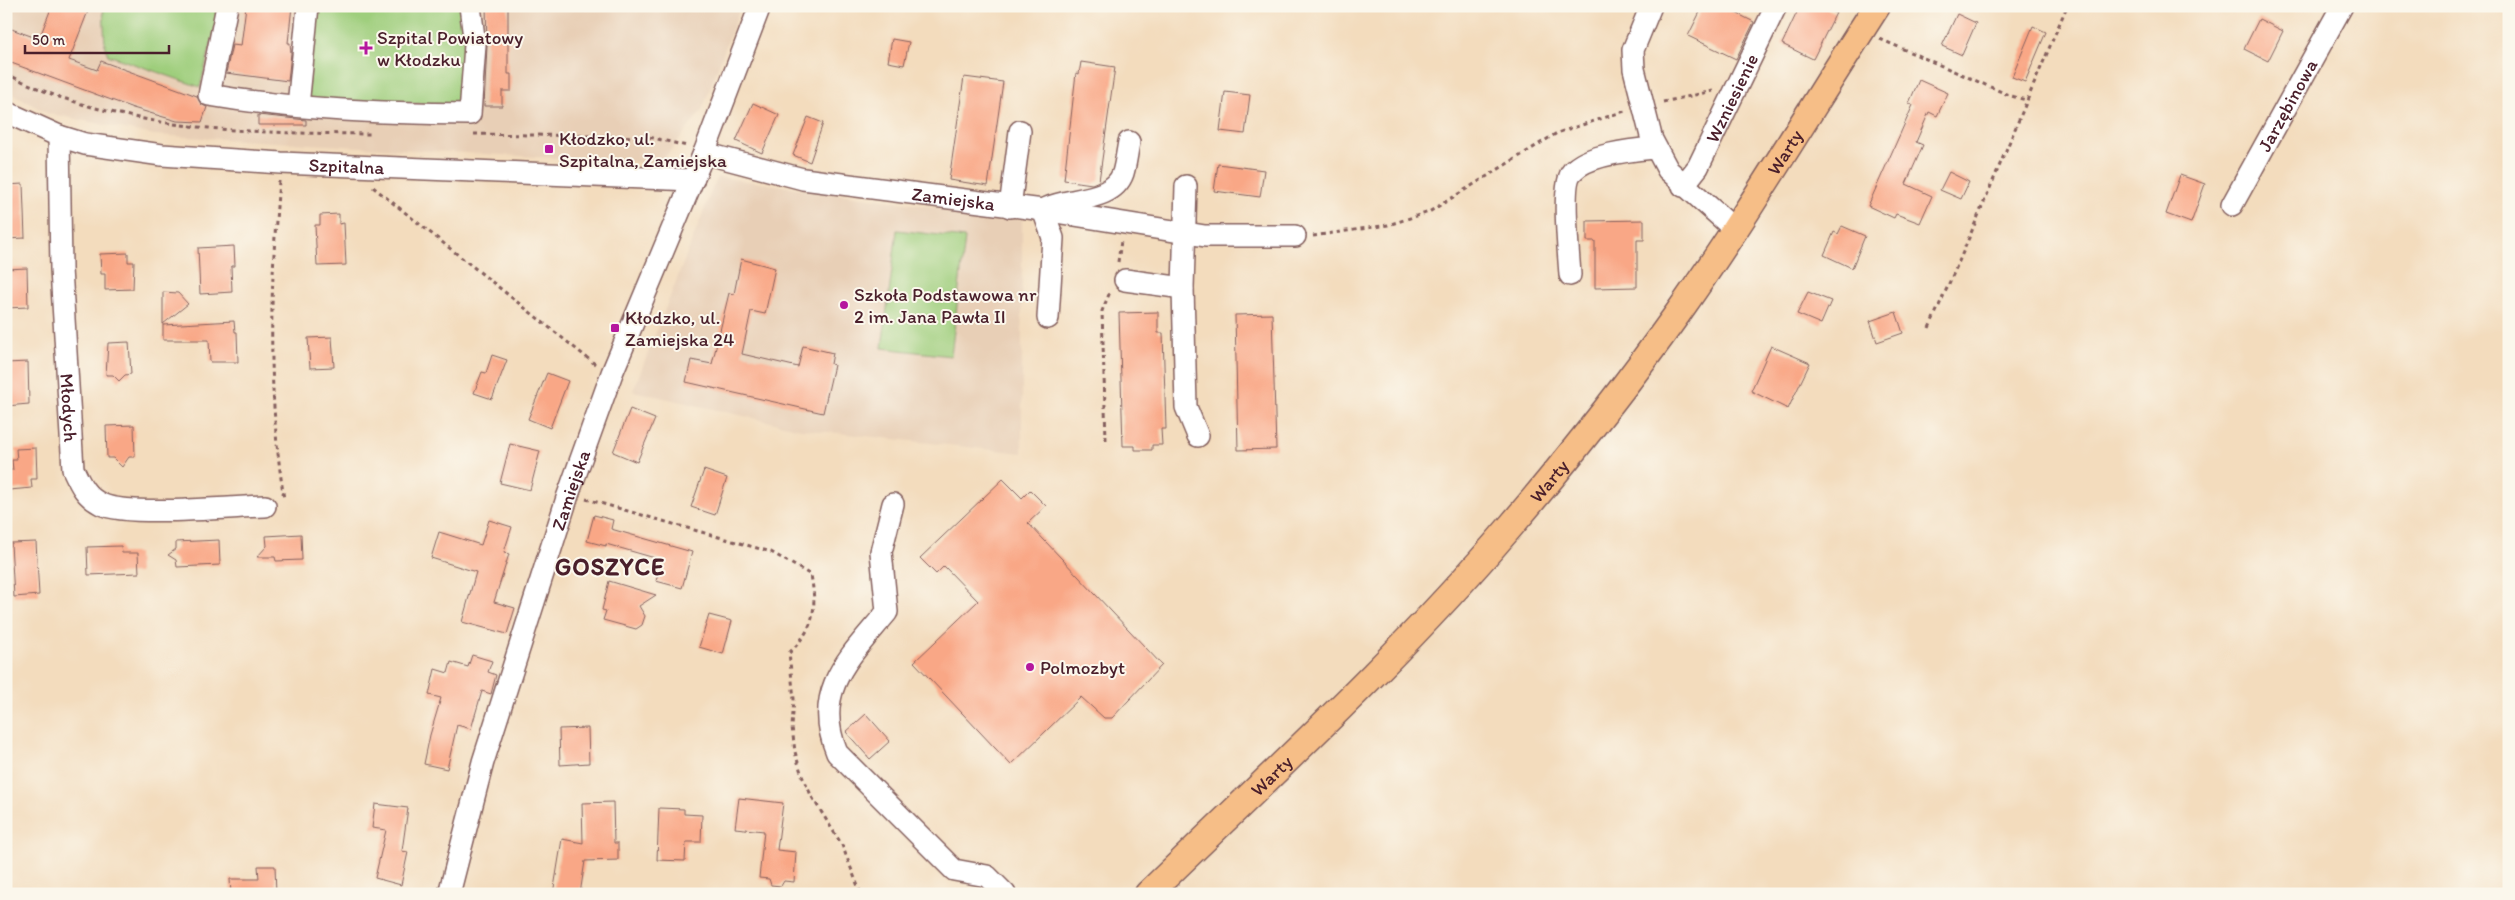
<svg xmlns="http://www.w3.org/2000/svg" width="2515" height="900" font-family="Itim,sans-serif">
<style>
.built{fill:#e8cfb6}
.green{fill:#9ece7c;stroke:#747654}
.building{fill:#f9a786}
.lines{fill:none;stroke-linecap:round;stroke-linejoin:round}
.minor-casing{stroke:#85615e;stroke-width:24}
.major-casing{stroke:#85615e;stroke-width:29}
.path{stroke:#85615e;stroke-width:3;stroke-dasharray:4 4;stroke-linecap:butt}
.minor{stroke:#fff;stroke-width:21}
.major{stroke:#f6be87;stroke-width:26}
.poi-dot{fill:#b5179e;stroke:#fbf7ec;stroke-width:2}
.labels{text-anchor:middle;dominant-baseline:central;stroke-width:4;stroke-linejoin:round;paint-order:stroke}
.poi-label{font-size:19px;fill:#4a1f2b;stroke:#fbf7ec;text-anchor:start}
.street-label{font-size:19px;fill:#4a1f2b;stroke:#fbf7ec}
.district-label{font-size:24px;font-weight:bold;letter-spacing:1px;fill:#4a1f2b;stroke:#fbf7ec}
</style>
<rect width="100%" height="100%" fill="#fbf7ec"/>
<filter id="ink" filterUnits="userSpaceOnUse"><feTurbulence type="fractalNoise" baseFrequency=".02" numOctaves="2"/><feDisplacementMap in="SourceGraphic" scale="10" xChannelSelector="R" yChannelSelector="G"/><feConvolveMatrix kernelMatrix="1 2 1 2 8 2 1 2 1" color-interpolation-filters="sRGB"/></filter>
<filter id="wash" filterUnits="userSpaceOnUse"><feTurbulence type="fractalNoise" baseFrequency=".0096" numOctaves="4" result="noise"/><feDisplacementMap in="SourceGraphic" scale="20" xChannelSelector="R" yChannelSelector="G"/><feGaussianBlur stdDeviation="1.12" result="paint"/><feColorMatrix in="noise" values="0 0 0 0 0 0 0 0 0 0 0 0 0 0 0 0 0 1.4 0 .05"/><feComposite in="paint" operator="in"/></filter>
<g filter="url(#wash)">
<rect width="100%" height="100%" fill="#f3dcbd"/>
<!-- built -->
<g class="built">
<path d="M6,6H741L702,110L660,164L154,135L47,113L6,90Z"/>
<path d="M717,177L1022,219V453L801,429L633,391Z"/>
</g>
<!-- green -->
<g class="green">
<path d="M103,6H221L200,87L108,55L105,47Z"/>
<path d="M315,6H463L465,13L462,105L307,100Z"/>
<path d="M897,230L965,238L951,356L882,348Z"/>
</g>
<g id="blocks">
<!-- building -->
<g class="building">
<path d="M52,6H90L69,60L97,70L101,61L197,96L201,104L207,107L202,122L177,121L133,108L6,61V27L39,39Z"/>
<path d="M246,6H292L288,43H290L291,53L288,81L226,73L232,45L241,46Z"/>
<path d="M486,6H508V74H511V91H502V106H484L487,46Z"/>
<path d="M1703,6H1722L1754,22L1736,59L1688,36Z"/>
<path d="M1800,6H1822L1836,13L1813,59L1782,44Z"/>
<path d="M1957,14L1976,23L1962,55L1942,46Z"/>
<path d="M2259,19L2283,31L2268,61L2244,49Z"/>
<path d="M2033,26L2046,32L2025,82L2012,77Z"/>
<path d="M892,39L909,42L904,65L888,62Z"/>
<path d="M1081,62L1115,67L1099,181L1092,184L1064,180L1076,73L1079,74Z"/>
<path d="M964,77L1003,82L988,186L949,180Z"/>
<path d="M1919,80L1948,93L1937,116L1929,112L1916,142L1923,145L1906,184L1932,196L1920,223L1896,214L1894,218L1868,206L1913,105L1909,103Z"/>
<path d="M1225,92L1250,95L1245,134L1220,131Z"/>
<path d="M753,103L779,115L762,153L736,141Z"/>
<path d="M258,115L306,120V125H258Z"/>
<path d="M808,117L823,123L810,162L793,155Z"/>
<path d="M1218,164L1264,170L1260,197L1214,191Z"/>
<path d="M1949,172L1969,182L1961,199L1940,190Z"/>
<path d="M2180,175L2205,184L2191,223L2166,214Z"/>
<path d="M23,184L25,238L6,239V185Z"/>
<path d="M339,214V224L344,223L346,265L317,266L315,225H320V215Z"/>
<path d="M1644,220V240H1637V287L1595,288V241H1587V221Z"/>
<path d="M1842,226L1865,236L1852,268L1824,255L1834,232L1838,234Z"/>
<path d="M234,246L235,266H231L232,292L200,294L198,248Z"/>
<path d="M128,253V262H134L133,289L105,290V274H101L100,254Z"/>
<path d="M741,259L775,268L765,314L751,311L742,354L798,367L803,346L833,353L831,364L834,365L823,413L686,382L691,360L712,364L729,293L734,294Z"/>
<path d="M27,268L28,307L6,308V269Z"/>
<path d="M163,292L178,293L188,304L163,324Z"/>
<path d="M1808,292L1831,301L1821,324L1797,314Z"/>
<path d="M1158,312V333H1163L1166,429H1161L1162,445H1152V450H1135V446H1123L1119,313Z"/>
<path d="M1896,312L1903,333L1877,342L1870,321Z"/>
<path d="M1272,314L1276,449L1238,450L1235,315Z"/>
<path d="M234,321L235,332H237L238,362H210L209,340H163V325Z"/>
<path d="M332,337L334,367L310,368L308,338Z"/>
<path d="M129,342L131,374L125,375L119,381L113,375H106L108,343Z"/>
<path d="M1771,346L1810,363L1788,409L1751,391Z"/>
<path d="M492,355L507,360L492,399L474,393L482,372L486,373Z"/>
<path d="M28,362L29,404L6,406V363Z"/>
<path d="M547,373L568,381L550,428L528,419Z"/>
<path d="M630,409L655,419L637,462L613,452Z"/>
<path d="M134,425L135,457H129L122,467L113,458H107L106,426Z"/>
<path d="M510,444L540,451L530,490L500,483Z"/>
<path d="M36,448L37,479H31L32,488L9,490L8,470H13L12,460H17L16,449Z"/>
<path d="M704,470L727,478L715,515L691,507Z"/>
<path d="M1003,479L1022,498L1030,490L1046,506L1028,523L1162,665L1112,718H1104L1081,697L1011,765L914,662L978,601L944,566L936,574L920,558Z"/>
<path d="M594,515L613,520L611,529L692,552L682,588L656,581L662,560L606,544V546L587,541Z"/>
<path d="M489,520L512,527L504,552L509,554L494,602L515,608L507,634L462,622L476,572L431,558L439,532L481,545Z"/>
<path d="M301,534L302,560L276,561L275,557H257L267,546L266,536Z"/>
<path d="M219,540L220,565L177,567L176,560L168,555L176,549V542Z"/>
<path d="M36,542L39,595L14,597L11,543Z"/>
<path d="M121,546L122,553H138L139,573L88,575L87,547Z"/>
<path d="M609,581L656,595L639,606L645,616L642,625L636,629L603,620L606,611L602,610Z"/>
<path d="M709,615L732,621L723,654L699,647Z"/>
<path d="M472,655L492,661L488,672L496,675L491,694L482,691L471,729L457,725L447,769L424,764L430,735L441,698L429,695L435,669L448,673L451,662L468,667Z"/>
<path d="M866,714L890,741L870,759L846,732Z"/>
<path d="M588,728L589,763L560,765L559,729Z"/>
<path d="M739,798L783,803L777,850L796,852L794,882L784,881L781,886L771,885L769,879L759,878L764,831L735,828Z"/>
<path d="M613,802L614,843H618V860L585,861L580,894H553L562,839L583,843L582,803Z"/>
<path d="M375,804L408,808L402,851L408,852L401,885L375,878L386,830L372,828Z"/>
<path d="M659,808L684,809V814L702,815L701,842H686L685,861L657,860Z"/>
<path d="M258,866H275L276,894H231L230,879H259Z"/>
</g>
</g>
</g>
<g filter="url(#ink)">
<use href="#blocks" fill-opacity="0" stroke="#85615e" stroke-width="1"/>
<g class="lines">
<!-- minor casing -->
<g class="minor-casing">
<g id="minor">
<path d="M227,6L209,95C296,110 383,113 470,114L475,45L470,6"/>
<path d="M1651,6L1633,50L1634,69L1652,140L1668,170L1734,229"/>
<path d="M298,106L308,6"/>
<path id="s1" d="M6,112L59,136L85,144L162,155L281,163L693,180"/>
<path id="s2" d="M59,136L61,269L73,469C80,484 85,496 101,504C127,517 232,507 265,506"/>
<path id="s3" d="M704,153L803,179L1043,210L1205,236H1295"/>
<path d="M1186,186L1183,288L1186,407L1198,436"/>
<path id="s4" d="M1683,186L1698,167L1776,6"/>
<path id="s5" d="M2232,205L2342,6"/>
<path d="M1010,207L1020,131"/>
<path d="M1047,208C1070,197 1113,202 1123,173C1126,163 1127,152 1129,142"/>
<path d="M1043,210L1053,238L1048,318"/>
<path d="M1570,275C1569,256 1561,184 1572,172C1587,154 1633,150 1655,148"/>
<path d="M1125,280L1183,288"/>
<path d="M893,504L881,552L887,612C850,657 811,690 837,753L954,870L987,876L1005,894"/>
<path id="s6" d="M449,894L483,762L568,495L612,373L704,153L760,6"/>
</g>
</g>
<!-- major casing -->
<g class="major-casing">
<g id="major">
<path id="s7" d="M1148,894C1271,774 1399,658 1510,527C1569,458 1626,386 1678,313C1749,213 1811,108 1877,6"/>
</g>
</g>
<!-- path -->
<g class="path">
<path d="M1880,39L2011,96L2026,100"/>
<path d="M6,74C27,83 48,94 69,100C170,133 268,133 373,134"/>
<path d="M1663,102L1713,91"/>
<path d="M474,134L649,137L687,146"/>
<path d="M279,181C270,291 267,389 284,499"/>
<path d="M373,187L595,364"/>
<path d="M1313,236L1388,225L1429,212L1557,133L1625,111"/>
<path d="M1118,262L1121,241"/>
<path d="M1929,328L1960,259L2067,6"/>
<path d="M1106,440L1102,311L1110,292"/>
<path d="M586,499L771,552L811,575C817,610 815,628 789,653L794,699L792,727L795,752L802,776L812,797L842,845L861,894"/>
</g>
<!-- minor -->
<use href="#minor" class="minor"/>
<!-- major -->
<use href="#major" class="major"/>
</g>
</g>
<!-- markers -->
<g class="poi-dot">
<path d="M363.5 40.5h5v5h5v5h-5v5h-5v-5h-5v-5h5z"/>
<rect x="544" y="144" width="10" height="10" rx="2.5"/>
<circle cx="844" cy="305" r="5"/>
<rect x="610" y="323" width="10" height="10" rx="2.5"/>
<circle cx="1030" cy="667" r="5"/>
</g>
<g class="labels">
<!-- poi labels -->
<g class="poi-label">
<text x="377" y="37">Szpital Powiatowy<tspan x="377" dy="22">w Kłodzku</tspan></text>
<text x="559" y="138">Kłodzko, ul.<tspan x="559" dy="22">Szpitalna, Zamiejska</tspan></text>
<text x="854" y="294">Szkoła Podstawowa nr<tspan x="854" dy="22">2 im. Jana Pawła II</tspan></text>
<text x="625" y="317">Kłodzko, ul.<tspan x="625" dy="22">Zamiejska 24</tspan></text>
<text x="1040" y="667">Polmozbyt</text>
</g>
<!-- street labels -->
<g class="street-label">
<text stroke="none"><textPath href="#s4" startOffset="101">Wzniesienie</textPath></text>
<text stroke="none"><textPath href="#s5" startOffset="114">Jarzębinowa</textPath></text>
<text stroke="none"><textPath href="#s7" startOffset="981">Warty</textPath></text>
<text stroke="none"><textPath href="#s1" startOffset="348">Szpitalna</textPath></text>
<text stroke="none"><textPath href="#s3" startOffset="254">Zamiejska</textPath></text>
<text stroke="none"><textPath href="#s2" startOffset="272">Młodych</textPath></text>
<text stroke="none"><textPath href="#s7" startOffset="576">Warty</textPath></text>
<text stroke="none"><textPath href="#s6" startOffset="422">Zamiejska</textPath></text>
<text stroke="none"><textPath href="#s7" startOffset="171">Warty</textPath></text>
</g>
<!-- district labels -->
<g class="district-label">
<text x="610" y="566">GOSZYCE</text>
</g>
</g>
<!-- margin -->
<rect width="2515" height="900" fill="none" stroke="#fbf7ec" stroke-width="25"/>
<!-- scale -->
<path d="M25 45v8h144v-8" fill="none" stroke="#4a1f2b" stroke-width="2.5"/>
<text x="32" y="45" font-size="15" fill="#4a1f2b" stroke="#fbf7ec" stroke-width="4" paint-order="stroke">50 m</text>
</svg>
